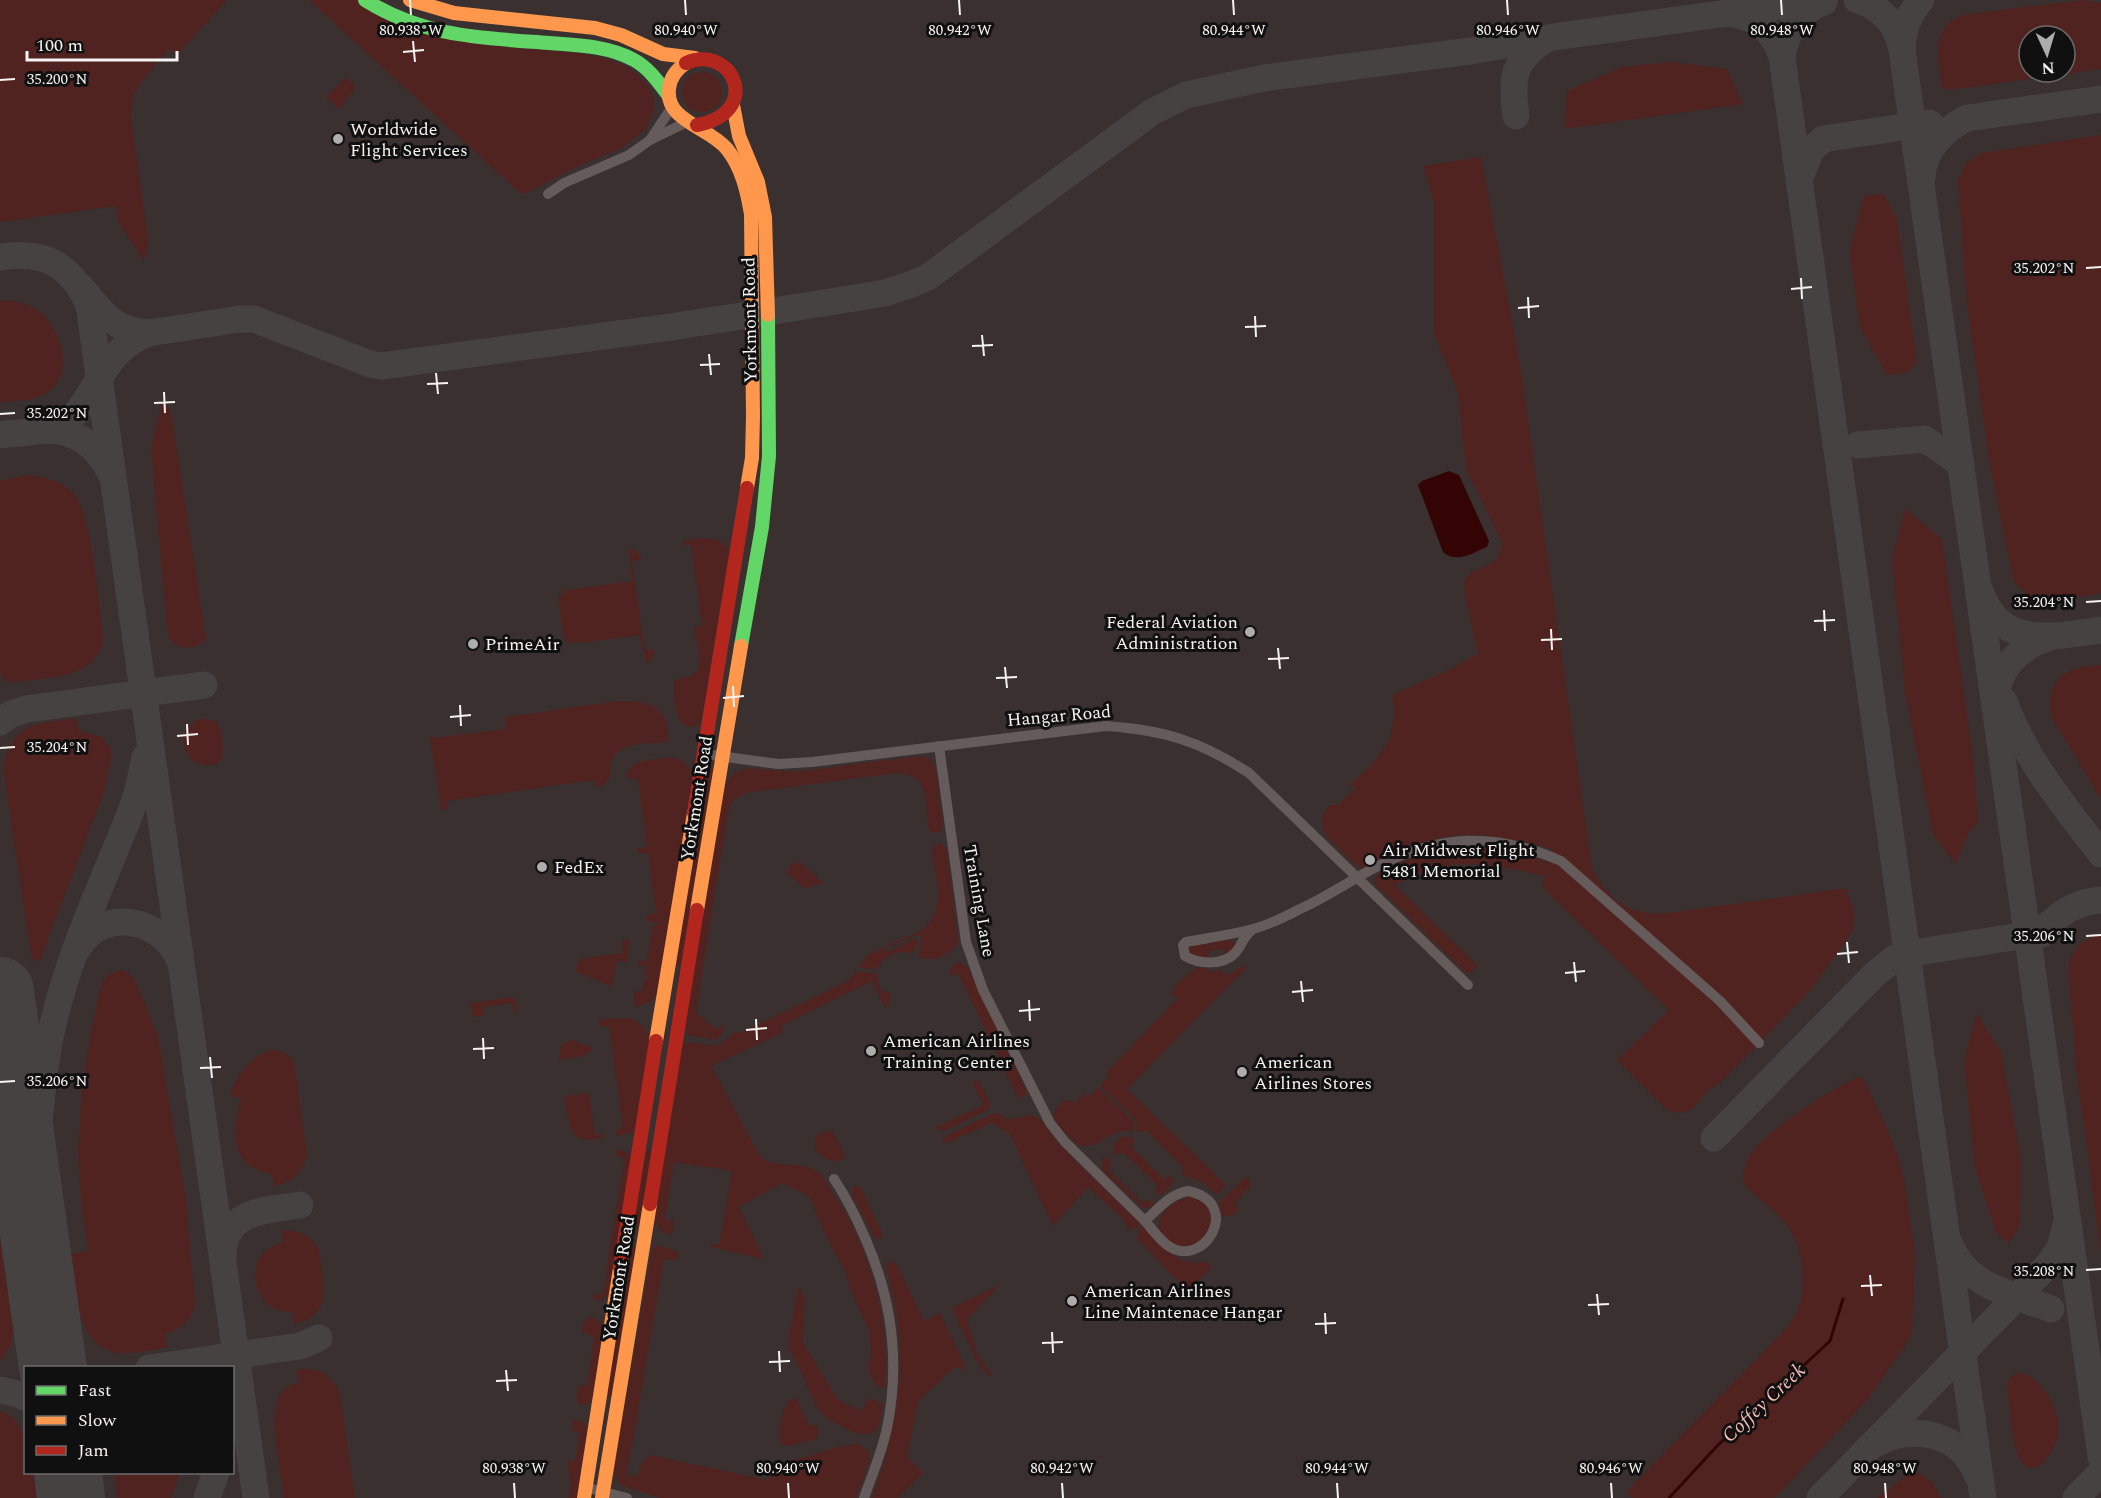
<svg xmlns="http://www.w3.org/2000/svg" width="2101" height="1498" font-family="Spectral,serif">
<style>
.built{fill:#39302f;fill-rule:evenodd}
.green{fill:#512320;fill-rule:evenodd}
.water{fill:#340405}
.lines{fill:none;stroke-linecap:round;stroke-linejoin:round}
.stream{stroke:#340405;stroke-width:3}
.taxiway{stroke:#464242;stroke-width:27}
.runway{stroke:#464242;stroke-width:68}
.street{stroke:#645b5a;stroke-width:10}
.fast{stroke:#63d668;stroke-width:14}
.slow{stroke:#ff974d;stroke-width:14}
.jam{stroke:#b3261e;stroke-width:14}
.ticks{fill:none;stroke:#f6f4f3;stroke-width:2}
.poi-dot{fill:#aeacac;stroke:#111010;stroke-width:2}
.labels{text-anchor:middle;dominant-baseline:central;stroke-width:6;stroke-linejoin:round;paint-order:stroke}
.poi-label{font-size:18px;fill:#f6f4f3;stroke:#111010;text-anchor:start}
.street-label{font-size:18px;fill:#f6f4f3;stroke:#111010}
.water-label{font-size:20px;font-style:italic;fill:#f8bdb7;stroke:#111010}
.ticks-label{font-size:15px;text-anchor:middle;fill:#f6f4f3;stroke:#111010;stroke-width:6;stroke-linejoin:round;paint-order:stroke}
</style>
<rect width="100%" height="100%" fill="#292727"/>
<!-- built -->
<path class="built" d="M0,0H2101V1498H0ZM2029,36H2065V72H2029ZM26,1368H232V1472H26Z"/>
<!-- green -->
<g class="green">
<path d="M0,0H227L177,55L169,49L142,81L133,96L131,118L148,239V249L145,258L143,259L119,223L116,206L0,222Z"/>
<path d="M309,0H358L396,22L477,44L587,54L607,59L623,65L637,74L648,85L654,97V109L646,129L621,148L574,168L527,193H520Z"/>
<path d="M2084,0L2101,3V69L1950,90L1942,87C1940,80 1940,71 1939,64C1936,39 1942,19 1969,14ZM2029,36H2065V72H2029Z"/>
<path d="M1671,62L1727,69L1743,104L1564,129L1567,91L1622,67Z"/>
<circle cx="702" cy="92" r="20"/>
<path d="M346,78L356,87L339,109L326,97L343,79Z"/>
<path d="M2101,135V593C2069,598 2033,612 2013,579L1989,459L1967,305L1958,180L1966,163L1982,153Z"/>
<path d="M1481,157L1520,364L1592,868C1610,903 1631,916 1670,913L1840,889H1846L1855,914L1853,929L1846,941L1811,990L1720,1083C1697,1092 1699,1122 1667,1110L1617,1060L1669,1010L1542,887L1545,876C1485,863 1452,855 1395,885L1478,966L1469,973H1466L1375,884L1374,880C1380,869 1393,866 1405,861C1456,840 1498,841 1548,863L1552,849C1512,839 1468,827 1427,842C1406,849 1384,863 1362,868C1354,865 1349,859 1343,853C1328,838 1312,826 1329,805H1339L1356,787L1348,786C1379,760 1401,738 1392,695L1455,667L1478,653L1464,592V581L1471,572L1490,564L1499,556L1502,543L1466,469L1458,393L1434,333V201L1423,166Z"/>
<path d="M1883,194L1897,219L1917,362L1906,373L1887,375L1860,328L1850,255L1851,244L1864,196Z"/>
<path d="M8,300C21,302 32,305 42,314C62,332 76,377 45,394C32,401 14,401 0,403V301Z"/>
<path d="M162,402H164L170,410L173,424L206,639C194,651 179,651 168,637L151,449Z"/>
<path d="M28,475C46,477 61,481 74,494C91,511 99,606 103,634C102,638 103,644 101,648C90,679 39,679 13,682L5,681L1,675L0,666V481Z"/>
<path d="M1905,509L1942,539L1973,758L1978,820L1975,826L1969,831L1956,864L1933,835L1905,691L1892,559Z"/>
<path d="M701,538C714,539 727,539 729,554L703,714L697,726C674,734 674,696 674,681C679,677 686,679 692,675C706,668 696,640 694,628L702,625L691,545H683L682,542Z"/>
<path d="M629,549L635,550L642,559L632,562L645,650H654L655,652L652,659L646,664L640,635L581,643L580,641L567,643L566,639L564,638L558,597L562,596V591L632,581Z"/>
<path d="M2101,665V799L2053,720C2045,701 2051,678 2073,670C2081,667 2092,666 2101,665Z"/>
<path d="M619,701C648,701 669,705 668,739L666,742C649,744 620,741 612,760C609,766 611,773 609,779L602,786H595L594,780L447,801L448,809L441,810L430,736H433L434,738L506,729L505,719L507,717Z"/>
<path d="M76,718L79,731L102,737L112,751L111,759L104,792L40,960L32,961L3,768C13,721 36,724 76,718Z"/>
<path d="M202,719C207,719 212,719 216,722C222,727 225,752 221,759C213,770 195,765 188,755C177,740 185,723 202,719Z"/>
<path d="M919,756L930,759L936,769L943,826L939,833L930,831L928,826C925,800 930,774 896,773L745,793L733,801L729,808L696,1012L717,1030L722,1026L725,1028L722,1035L716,1040L688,1035L685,1025L723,792L729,779L735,773L748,768L796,772Z"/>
<path d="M671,757C685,760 691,766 692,780L658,992C654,1002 645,1006 634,1006V993L637,991H642L645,977L649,978L650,976L645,975L646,966L638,965L639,960L647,961L653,925L658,924L657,922H646L647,915L656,913L648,853L638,854L637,848L647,847L638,778L628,779L626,775C632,758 655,760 671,757Z"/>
<path d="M711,766L713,771L682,964L678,966L675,964L707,770Z"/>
<path d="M940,843L947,849L958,943C951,956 932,962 918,957L922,940L919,934L890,946L887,945C899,940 915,935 925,927C947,909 935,875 932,851L933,847Z"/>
<path d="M800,862L823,883L804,888L785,871L791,869L790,865Z"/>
<path d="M2101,935V1254L2076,1066L2068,965C2074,947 2083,938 2101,935Z"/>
<path d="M916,938L919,942L912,953C898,949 884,956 876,969L858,968L869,954L884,947L887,952Z"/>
<path d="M629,939L628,962L617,961L612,987L575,971L580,959L623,953L622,940Z"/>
<path d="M1230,940L1236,944L1229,954H1224L1225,948L1210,951L1206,958L1193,957L1188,951L1191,946Z"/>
<path d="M960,962L968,968L1026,1090L1027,1093L1023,1098L1017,1096L958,973L950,977C948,969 952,964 960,962Z"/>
<path d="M1245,965L1247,967L1127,1089L1226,1185L1217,1195L1201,1181L1181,1175L1184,1168L1147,1131L1137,1132L1136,1120L1101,1087V1084L1109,1077L1106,1073L1179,997L1170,994L1176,988L1174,986L1197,967L1206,968L1210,972L1221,970L1227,976Z"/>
<path d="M121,970L126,971L136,982L158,1036L186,1200L195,1306C190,1321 180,1330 165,1334L168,1347C153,1349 136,1354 121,1353C75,1349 76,1288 71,1254L88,1251L82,1210L78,1154L82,1094L89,1043L100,989L103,981L110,974Z"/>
<path d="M856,972L876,973L880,990L891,994L888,1006L885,1008L872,981L781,1026L784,1032L711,1066L760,1156C777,1172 803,1157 820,1174C827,1181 832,1192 838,1201C872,1255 890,1322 885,1386L882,1388L874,1383L869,1372L868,1363L871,1357L869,1331L851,1291L846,1273L826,1236L809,1196L782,1183L739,1207L764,1259L711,1247L710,1245L720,1244L732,1171L674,1162L665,1219L675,1222L671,1235C660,1232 656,1228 655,1216L682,1044L685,1042L718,1046L734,1033L743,1032L849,980Z"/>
<path d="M513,997L516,999L517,1012L514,1013L512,1003L484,1007L483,1016L473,1017L471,1003Z"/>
<path d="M1977,1013L2001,1052L2021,1158L2020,1226L2009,1243L1996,1232L1975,1168L1964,1060Z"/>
<path d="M626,1018C640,1021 650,1029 649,1044L636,1128L629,1134L617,1136L615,1130L623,1128L609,1026L601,1027L599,1022L600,1020Z"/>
<path d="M571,1040L591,1047L592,1050L584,1056L559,1060L561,1045Z"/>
<path d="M277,1050L285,1053L294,1061L307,1155C302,1172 293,1183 274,1186L272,1174C230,1167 231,1133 241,1099L230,1095C237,1075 254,1050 277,1050Z"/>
<path d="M1858,1077L1864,1079L1885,1124L1899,1159L1904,1179L1915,1254L1912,1332L1909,1340L1867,1400L1775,1498H1632L1627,1492L1629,1489L1782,1333C1787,1327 1793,1321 1796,1314C1808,1288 1804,1247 1786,1224C1774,1208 1755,1198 1743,1182C1743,1173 1745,1163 1750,1155C1765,1131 1831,1089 1858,1077Z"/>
<path d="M979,1080L990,1103L989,1109L944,1131L935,1128L983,1105L972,1083Z"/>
<path d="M1098,1088L1134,1122V1131C1105,1125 1094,1166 1065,1133C1059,1126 1054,1122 1054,1113L1060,1103L1067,1100L1075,1103L1085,1093L1089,1097Z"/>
<path d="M589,1093L595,1134H604L605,1137C568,1147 569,1125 565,1096Z"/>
<path d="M998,1113C1015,1127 1025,1110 1037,1117C1047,1123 1053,1138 1061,1146C1087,1173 1114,1198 1141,1224L1136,1230L1133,1228L1130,1232L1122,1218L1088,1187L1053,1226L1010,1134L992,1123L944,1144L943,1141L946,1136L991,1114Z"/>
<path d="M827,1131L834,1133L845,1156L841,1161C820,1164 801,1138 827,1131Z"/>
<path d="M1121,1137H1131L1134,1139L1132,1147L1165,1181L1168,1175L1173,1178V1184L1162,1195L1155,1194L1157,1185L1124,1153L1116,1155L1113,1152L1114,1144Z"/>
<path d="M618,1149C628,1151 631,1156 630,1166L609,1293L604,1299L596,1301L593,1298V1294H603L624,1158L616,1156Z"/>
<path d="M647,1150L652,1151L641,1223L636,1226L633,1221Z"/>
<path d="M1103,1157L1108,1158L1111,1161L1109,1170L1141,1202L1150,1200L1154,1204L1153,1207L1143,1208L1138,1204L1105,1173L1102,1168Z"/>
<path d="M1245,1177L1252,1184L1235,1203L1239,1211L1231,1216L1222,1215L1218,1204Z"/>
<path d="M855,1185L861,1188L883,1235L880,1239L874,1237L853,1197L852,1191Z"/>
<path d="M1190,1197C1234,1207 1201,1263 1169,1241C1145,1224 1169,1200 1190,1197Z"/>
<path d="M1143,1226C1163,1246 1176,1267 1207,1262L1212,1267L1188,1291L1136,1238L1140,1234L1137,1232Z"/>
<path d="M289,1230C302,1232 312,1237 319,1250C323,1279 335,1318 293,1324V1313C285,1311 276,1311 270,1306C256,1297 251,1271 260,1258C265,1249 275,1245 283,1242L281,1231Z"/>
<path d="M0,1237L13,1330L10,1347L0,1362Z"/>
<path d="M656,1245L676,1251L679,1257L675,1260L664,1259L627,1475L637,1477L642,1463L650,1455L768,1480L775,1467L779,1465L841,1446L859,1444L869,1451L870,1458L856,1498H660L621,1485L617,1480L614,1466L652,1251Z"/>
<path d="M635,1247L637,1249L612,1395L610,1397L605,1394L628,1251L630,1248Z"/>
<path d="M890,1261L897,1264L924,1321L940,1313L965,1366L962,1371L956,1366L917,1402L919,1405L917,1408L907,1457L923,1473L898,1498H872C893,1439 906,1380 897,1318C895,1301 890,1285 886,1268Z"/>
<path d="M1001,1284L967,1319C973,1342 976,1358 993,1375L991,1377L980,1367L952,1308Z"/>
<path d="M798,1287L805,1297L803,1343L838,1400L862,1411L868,1398L883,1403C881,1411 881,1424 875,1431C864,1443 825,1419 818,1409L789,1347V1335Z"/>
<path d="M588,1317C596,1317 603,1322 603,1331L592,1400L586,1405L578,1404L576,1400L578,1386L587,1385L594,1336L582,1332L583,1324Z"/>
<path d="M302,1369C321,1368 332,1376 340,1394L355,1498H284C281,1475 269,1419 278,1399C282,1389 290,1385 300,1382L295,1371Z"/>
<path d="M2018,1373C2029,1374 2037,1381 2044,1390C2053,1402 2060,1418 2058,1433C2057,1448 2036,1483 2021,1461C2013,1451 2008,1399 2007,1384L2010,1377Z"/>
<path d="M793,1398L797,1399L809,1425H817L819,1434L816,1439L788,1446L782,1445C775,1436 783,1403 793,1398Z"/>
<path d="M0,1411C28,1421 26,1447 26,1472L33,1473L37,1498H0Z"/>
<path d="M573,1420L584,1422L588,1430L577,1498H568L570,1485L567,1461H575L580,1432L572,1431Z"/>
<path d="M114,1473V1472L180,1473L171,1498H117Z"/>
<path d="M1919,1473L1933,1483L1941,1498H1877L1907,1475Z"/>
</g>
<!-- water -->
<path class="water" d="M1449,471L1459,475L1489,541L1487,547C1472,553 1457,564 1443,552L1418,485L1422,481Z"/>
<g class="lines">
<!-- stream -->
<path class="stream" d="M1669,1498L1718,1445L1830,1341L1843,1299"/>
<!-- taxiway -->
<g class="taxiway">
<path d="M1857,0C1882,7 1897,25 1902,50"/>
<path d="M1921,0C1908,15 1903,30 1902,50L2101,1456"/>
<path d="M1732,14C1759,18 1774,32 1782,57L1983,1498"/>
<path d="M1782,57C1786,33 1799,10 1824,2"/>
<path d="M1516,116C1511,80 1512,60 1545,40"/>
<path d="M1800,178L1811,150L1823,139L1930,123"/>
<path d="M1922,178C1923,150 1943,130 1967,118L2101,99"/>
<path d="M0,257C44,251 70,263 89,305L256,1498"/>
<path d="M81,287C102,312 113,331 149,333L240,319H254L370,364L382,366L671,327L805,306L885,293L912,284L928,277L1152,112L1186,95L1264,78L1470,51L1560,36L1824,0"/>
<path d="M43,430C77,430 96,444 111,474"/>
<path d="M0,435C21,432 50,433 68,420C79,412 87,399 94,387C109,362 120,344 149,333"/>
<path d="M1858,445L1925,439L1961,464"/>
<path d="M1981,593C2001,650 2056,636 2101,630"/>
<path d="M1995,698C1999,667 2021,645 2051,637"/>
<path d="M2004,701C2025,759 2063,805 2101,854"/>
<path d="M0,722L11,714L27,709L204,685"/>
<path d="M2042,934C2057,913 2076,902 2101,900"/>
<path d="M79,947C104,905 164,920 180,961"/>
<path d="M1714,1138L1874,975L1895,958L1906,954L2027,935L2039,931L2053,921"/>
<path d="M34,1231C36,1168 38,1105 49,1043C64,964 100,889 130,814L138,790L145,757"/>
<path d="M1950,1244C1965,1286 2014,1295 2051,1309"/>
<path d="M223,1255C224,1210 267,1210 300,1205"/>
<path d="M149,1368L300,1346L319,1338"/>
<path d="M0,1390L18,1394L26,1398"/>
<path d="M1877,1443C1913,1423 1962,1434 1977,1475"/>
<path d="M207,1498L216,1472"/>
<path d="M1820,1498L2049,1264L2060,1248L2066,1224"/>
<path d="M2076,1498L2101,1472"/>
</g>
<!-- runway -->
<g class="runway">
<path d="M0,991L53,1368"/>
<path d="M68,1472L71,1498"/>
</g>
<!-- street -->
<g class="street">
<path d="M650,140L672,107"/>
<path d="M548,194L564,183L629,155L650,140L687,122"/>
<path d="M939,746L966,942L983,990L1050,1123L1065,1142L1145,1221"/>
<path d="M704,754L778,764L812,762L1106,726C1164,730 1200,741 1249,773L1468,985"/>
<path d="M1252,930C1243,936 1242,946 1235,953C1223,966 1198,964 1185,956L1183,945L1186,942C1207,938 1229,935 1249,930C1266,926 1285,917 1300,909C1327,897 1351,880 1376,867C1440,834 1495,832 1561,861L1720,1001L1759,1043"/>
<path d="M834,1179C847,1198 857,1219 866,1240C892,1300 900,1364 887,1428C882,1452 872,1475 864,1498"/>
<path d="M1188,1191C1245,1203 1203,1272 1167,1245C1159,1239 1152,1229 1145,1221C1158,1209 1170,1194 1188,1191Z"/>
<path d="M585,1487L627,1498"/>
</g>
<!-- fast -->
<g class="fast">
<path d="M365,0C424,37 482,38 549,43C577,45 609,46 634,60C649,68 659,83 669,96"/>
<path d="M741,646L762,527L769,456L768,315"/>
</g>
<!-- slow -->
<g class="slow">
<path d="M410,0L454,13L595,28L621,35L663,54L695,58"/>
<path d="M686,63C677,69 670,77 669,89C665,121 709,127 727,149C742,168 747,191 751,214L753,416L752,458L747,488"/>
<path d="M733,105L739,136L758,182L765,217L768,315"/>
<path d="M697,910L741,646"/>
<path d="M656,1041L694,813"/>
<path d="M584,1498L620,1268"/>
<path d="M602,1498L650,1204"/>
</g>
<!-- jam -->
<g class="jam">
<path d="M686,63C734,43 763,113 697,125"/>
<path d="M694,813L747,488"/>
<path d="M650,1204L697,910"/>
<path d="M620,1268L656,1041"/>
</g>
</g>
<!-- ticks -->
<path class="ticks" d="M410,0L411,15M685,0L686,15M959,0L960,15M1233,0L1234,15M1507,0L1508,15M1781,0L1782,15M413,41L415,62M403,52L424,50M0,80L15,79M2086,268L2101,267M1801,278L1802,299M1791,289L1812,287M1528,297L1529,318M1518,308L1539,306M1255,316L1256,337M1245,327L1266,326M982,335L984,356M972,346L993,345M709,354L711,375M700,365L720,364M436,373L438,394M427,384L448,383M164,392L165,413M154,403L175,402M0,414L15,413M2086,602L2101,601M1824,610L1825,631M1814,621L1835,620M1551,629L1552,650M1541,640L1562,639M1278,648L1280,669M1268,659L1289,658M1005,667L1007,688M996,678L1017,677M733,686L734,707M723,698L744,696M460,705L461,726M450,717L471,715M187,724L188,745M177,736L198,734M0,748L15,747M2086,936L2101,935M1847,942L1849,963M1837,954L1858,952M1574,962L1576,982M1565,973L1585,971M1301,981L1303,1002M1292,992L1313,990M1029,1000L1030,1021M1019,1011L1040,1009M756,1019L757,1040M746,1030L767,1028M483,1038L484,1059M473,1049L494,1048M210,1057L212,1078M200,1068L221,1067M0,1082L15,1081M2086,1270L2101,1269M1870,1275L1872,1296M1861,1286L1882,1285M1597,1294L1599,1315M1588,1305L1609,1304M1325,1313L1326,1334M1315,1324L1336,1323M1052,1332L1053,1353M1042,1343L1063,1342M779,1351L780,1372M769,1362L790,1361M506,1370L508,1391M496,1381L517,1380M514,1483L515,1498M788,1483L789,1498M1062,1483L1063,1498M1337,1483L1338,1498M1611,1483L1612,1498M1885,1483L1886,1498"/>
<!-- markers -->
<g class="poi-dot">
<circle cx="338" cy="139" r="6"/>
<circle cx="1250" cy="632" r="6"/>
<circle cx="473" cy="644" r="6"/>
<circle cx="1370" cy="860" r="6"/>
<circle cx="542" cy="867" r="6"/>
<circle cx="871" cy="1051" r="6"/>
<circle cx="1242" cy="1072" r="6"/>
<circle cx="1072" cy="1301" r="6"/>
</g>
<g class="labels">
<!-- poi labels -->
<g class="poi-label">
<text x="350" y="129">Worldwide<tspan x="350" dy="21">Flight Services</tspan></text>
<text x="1238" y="622" text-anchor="end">Federal Aviation<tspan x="1238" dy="21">Administration</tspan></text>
<text x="485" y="644">PrimeAir</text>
<text x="1382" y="850">Air Midwest Flight<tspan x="1382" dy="21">5481 Memorial</tspan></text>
<text x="554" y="867">FedEx</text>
<text x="883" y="1041">American Airlines<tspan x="883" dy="21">Training Center</tspan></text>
<text x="1254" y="1062">American<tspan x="1254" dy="21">Airlines Stores</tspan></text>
<text x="1084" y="1291">American Airlines<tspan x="1084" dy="21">Line Maintenace Hangar</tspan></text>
</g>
<!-- street labels -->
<g class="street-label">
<text transform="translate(750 320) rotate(-91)">Yorkmont Road</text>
<text transform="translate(1059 716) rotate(-5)">Hangar Road</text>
<text transform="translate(697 798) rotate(-81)">Yorkmont Road</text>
<text transform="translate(979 901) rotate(80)">Training Lane</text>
<text transform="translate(619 1278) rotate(-81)">Yorkmont Road</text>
</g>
<!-- water labels -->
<g class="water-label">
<text transform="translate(1764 1403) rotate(-43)">Coffey Creek</text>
</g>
</g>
<g class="ticks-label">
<text x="411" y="35">80.938°W</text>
<text x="686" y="35">80.940°W</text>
<text x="960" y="35">80.942°W</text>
<text x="1234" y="35">80.944°W</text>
<text x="1508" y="35">80.946°W</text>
<text x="1782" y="35">80.948°W</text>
<text x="57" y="84">35.200°N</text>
<text x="2044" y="273">35.202°N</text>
<text x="57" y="418">35.202°N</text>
<text x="2044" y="607">35.204°N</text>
<text x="57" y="752">35.204°N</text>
<text x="2044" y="941">35.206°N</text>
<text x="57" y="1086">35.206°N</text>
<text x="2044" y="1276">35.208°N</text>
<text x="514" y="1473">80.938°W</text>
<text x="788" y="1473">80.940°W</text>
<text x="1062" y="1473">80.942°W</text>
<text x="1337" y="1473">80.944°W</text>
<text x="1611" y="1473">80.946°W</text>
<text x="1885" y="1473">80.948°W</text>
</g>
<!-- legend -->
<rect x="24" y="1366" width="210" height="108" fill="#111010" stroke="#6d6b6b" stroke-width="1.5"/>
<rect x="36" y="1386" width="30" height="9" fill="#63d668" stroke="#6d6b6b" stroke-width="1.5"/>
<text x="78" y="1396" font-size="18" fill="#f6f4f3">Fast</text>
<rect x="36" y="1416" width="30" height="9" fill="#ff974d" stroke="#6d6b6b" stroke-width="1.5"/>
<text x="78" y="1426" font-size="18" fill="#f6f4f3">Slow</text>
<rect x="36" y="1446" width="30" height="9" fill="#b3261e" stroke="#6d6b6b" stroke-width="1.5"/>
<text x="78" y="1456" font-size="18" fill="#f6f4f3">Jam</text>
<!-- north arrow -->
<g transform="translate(2047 54) rotate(176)"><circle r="28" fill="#111010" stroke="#6d6b6b" stroke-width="1.5"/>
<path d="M0-4.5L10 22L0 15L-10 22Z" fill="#aeacac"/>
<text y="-9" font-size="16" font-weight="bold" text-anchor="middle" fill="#f6f4f3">N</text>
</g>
<!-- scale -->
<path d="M27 51v9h150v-9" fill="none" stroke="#f6f4f3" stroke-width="3"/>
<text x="36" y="51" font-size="18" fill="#f6f4f3" stroke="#111010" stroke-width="4.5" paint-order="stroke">100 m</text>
</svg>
